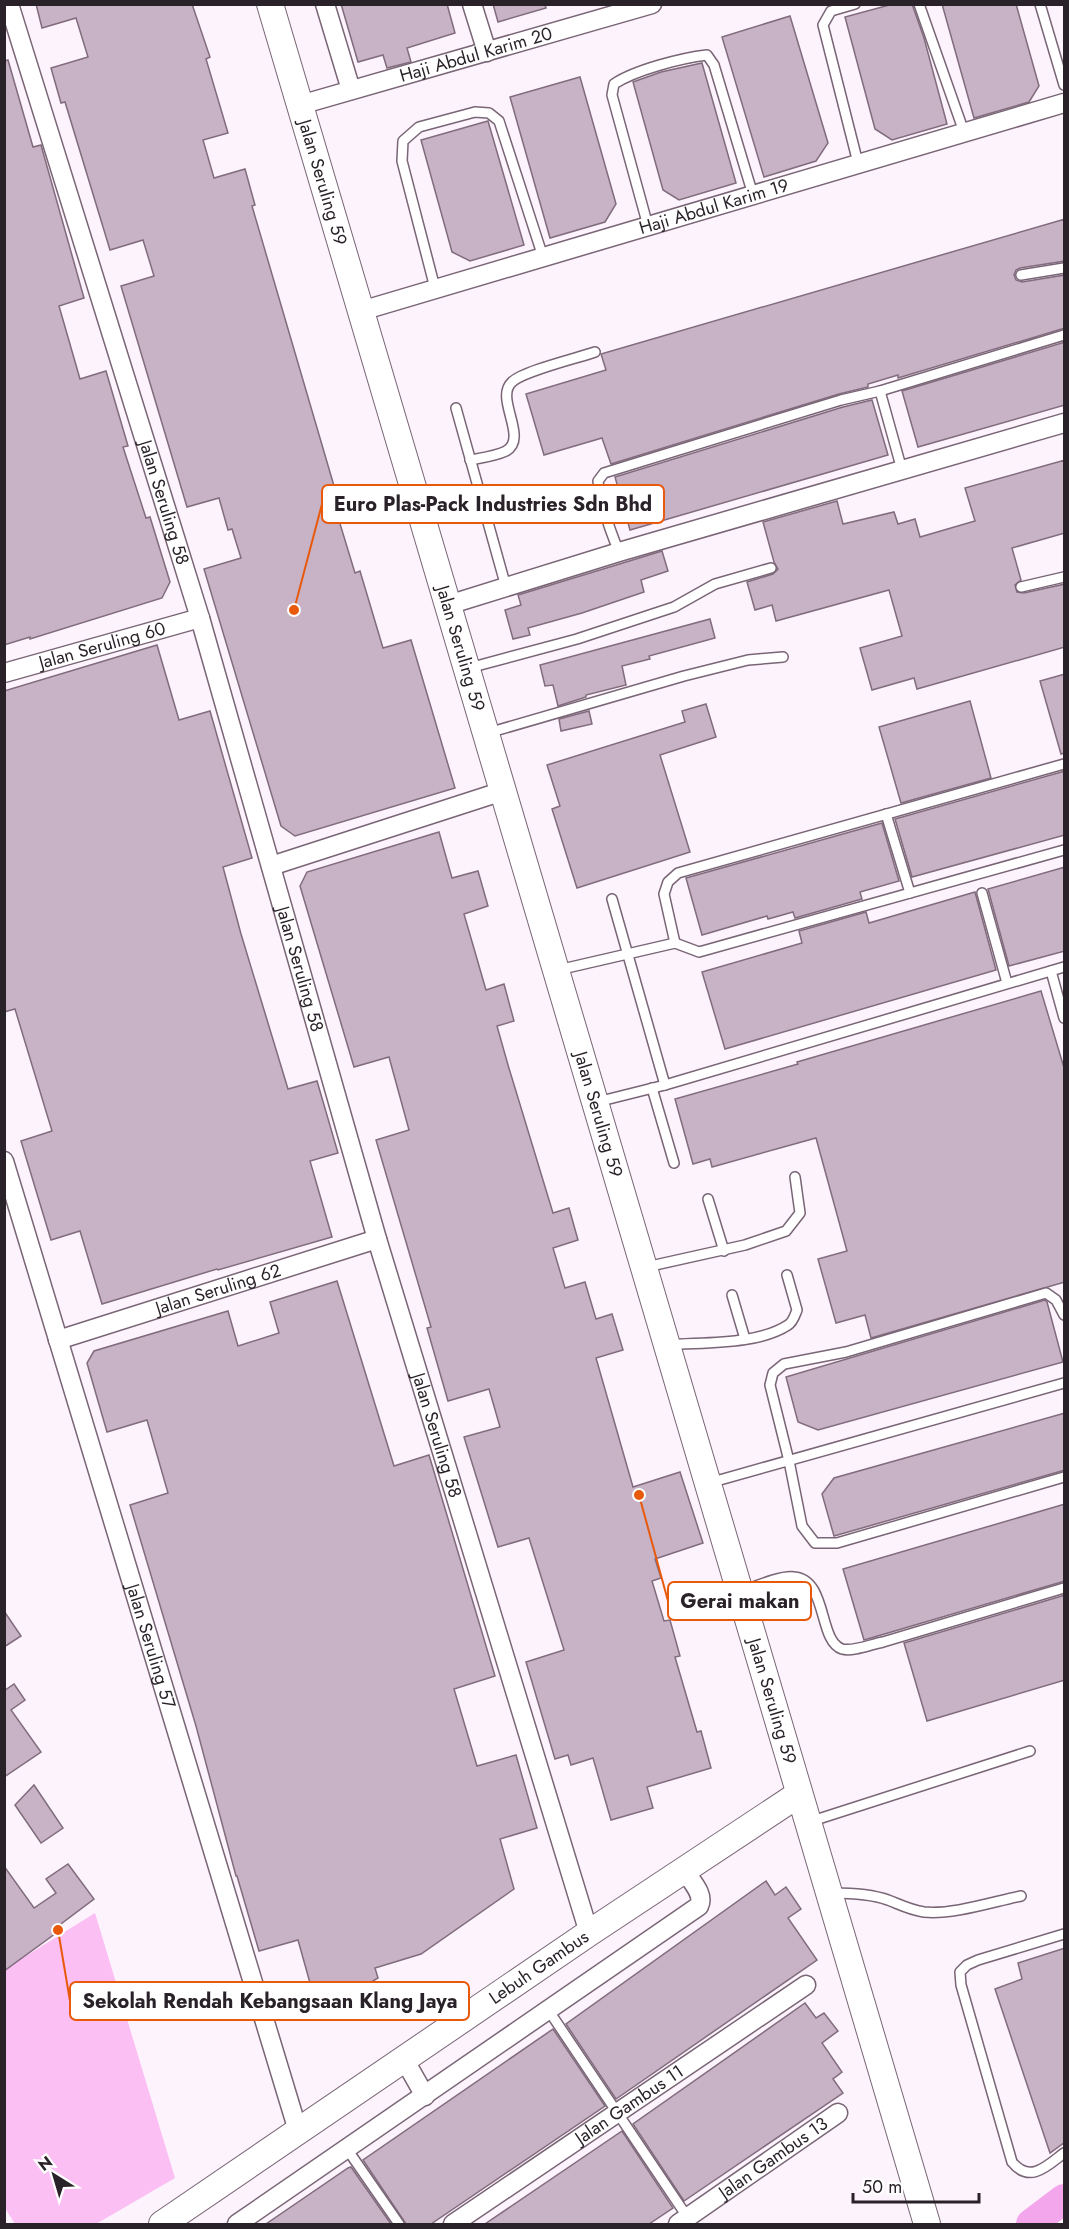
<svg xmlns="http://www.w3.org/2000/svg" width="1069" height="2229" font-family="Jost,sans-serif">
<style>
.green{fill:#fbbff4}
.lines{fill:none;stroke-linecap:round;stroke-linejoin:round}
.river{stroke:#f3a6eb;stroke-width:30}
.building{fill:#c8b2c5;stroke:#816c7e;stroke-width:1.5}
.lane-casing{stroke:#796576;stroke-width:12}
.street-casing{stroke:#796576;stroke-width:21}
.secondary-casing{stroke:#796576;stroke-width:28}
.lane{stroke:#fff;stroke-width:9}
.street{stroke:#fff;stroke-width:18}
.secondary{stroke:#fff;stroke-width:26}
.labels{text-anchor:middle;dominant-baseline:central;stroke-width:4.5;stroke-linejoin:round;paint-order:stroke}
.street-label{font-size:18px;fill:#2a2229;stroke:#fff}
.leader{fill:none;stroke:#e8590c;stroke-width:2}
.callout-dot{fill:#e8590c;stroke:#fff;stroke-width:2}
.callout{fill:#fff;stroke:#e8590c;stroke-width:2}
.callout-label{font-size:20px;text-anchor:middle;font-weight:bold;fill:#2a2229}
</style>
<rect width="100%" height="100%" fill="#fdf3fc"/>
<!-- green -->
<path class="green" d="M95,1913L175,2178L96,2224H15L5,2208V1969Z"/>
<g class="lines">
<!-- river -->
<path class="river" d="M1031,2224L1064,2199"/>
</g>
<!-- building -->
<g class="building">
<path d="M36,4H192L210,57L206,59L228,133L203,140L214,178L245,169L255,205L252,206L339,503L334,504L355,573L360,571L383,648L411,640L455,788L295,836L281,826L204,569L241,558L232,529L228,530L219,498L187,507L121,286L154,276L143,240L110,250L65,102L61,103L51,68L88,57L76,18L42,28Z"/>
<path d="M341,4H447L455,33L407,48L411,62L387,68L383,55L358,62Z"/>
<path d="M493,4H545L546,8L498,22Z"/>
<path d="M893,4H912L924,38L947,124L892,140L875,129L845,17Z"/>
<path d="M942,4H1016L1039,86L1029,102L974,118Z"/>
<path d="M790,16L828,143L816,161L764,177L722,37Z"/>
<path d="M8,60L33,147L41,145L84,298L59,306L80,379L106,371L128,446L123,447L146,518L150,517L170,582L162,598L30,639V637L4,645V61Z"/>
<path d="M702,63L736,183L679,200L663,190L633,82L661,72Z"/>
<path d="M580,77L616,204L605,222L550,238L510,97Z"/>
<path d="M488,121L524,245L470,261L452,252L421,140Z"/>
<path d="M1065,219V261L1020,268L1016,270L1014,275L1016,280L1022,282L1065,275V328L898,378V375L868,384V387L839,394L611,464L602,438L544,455L526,394L606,370L601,354Z"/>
<path d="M1065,342V405L918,447L902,391Z"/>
<path d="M872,400L888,455L630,530L615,477L843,407Z"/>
<path d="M1065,460V533L1012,548L1021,580L1015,585L1017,592L1024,593L1065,584V647L917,689L914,678L872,690L860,648L902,636L889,590L776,621L772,605L755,610L747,582L773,574L778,569L774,562L763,522L837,501L843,524L894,512L898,524L915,519L920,537L975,521L965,488Z"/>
<path d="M662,551L668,571L641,580L644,592L582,613L528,628L530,635L513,639L505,610L521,605L518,595Z"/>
<path d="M710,619L715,638L649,656L650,659L622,666L626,685L586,695V697L558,706L553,685L545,686L540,665Z"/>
<path d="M157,645L179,720L210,711L252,858L223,867L241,934L288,1089L317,1081L338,1153L310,1161L332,1237L218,1270L217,1269L102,1304L80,1231L51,1240L21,1141L52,1131L15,1009L4,1012V691Z"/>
<path d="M1065,674V753L1061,754L1040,681Z"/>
<path d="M970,701L991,778L901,803L879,727Z"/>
<path d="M706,704L716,737L660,755L690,852L577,888L552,809L560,806L547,765L685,722L682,711Z"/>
<path d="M589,711L592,724L561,731L559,719Z"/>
<path d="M1065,771V835L912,877L895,819Z"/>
<path d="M882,823L899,881L860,892L862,899L795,918L793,912L768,919L767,916L702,935L686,878Z"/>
<path d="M439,832L452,878L478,871L488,906L464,914L486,990L504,984L514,1021L497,1026L508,1065L553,1213L569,1208L578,1240L553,1248L565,1288L585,1282L596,1319L612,1314L623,1350L596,1358L633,1487L680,1472L703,1543L655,1559L661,1578L652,1581L664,1621L670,1620L680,1656L675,1657L697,1732L701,1731L711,1768L647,1787L653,1808L611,1820L593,1758L571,1765L568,1755L555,1759L526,1662L564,1650L529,1538L498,1547L464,1437L500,1427L489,1389L448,1401L427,1328L431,1327L376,1140L409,1130L389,1057L354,1067L300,886L307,872Z"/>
<path d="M1065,867V951L1009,966L988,889Z"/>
<path d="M975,892L996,970L725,1049L702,972L802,943L799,931L866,912L869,923Z"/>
<path d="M1041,991L1065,1071V1282L871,1338L865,1315L836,1323L818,1259L847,1251L816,1138L712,1167L710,1159L693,1164L675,1099L798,1064L797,1062Z"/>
<path d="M337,1281L394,1466L429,1455L495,1676L454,1689L477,1766L516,1755L537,1828L500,1839L514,1889L421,1954L375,1968L378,1978L319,2015L298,1940L259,1951L237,1876H236L196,1726L130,1505L168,1493L147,1420L107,1432L87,1363L94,1351L228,1311L238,1346L279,1333L270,1302Z"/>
<path d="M1045,1300L1047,1302L1063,1362L818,1430L798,1422L786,1377Z"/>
<path d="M1065,1413V1470L834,1536L822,1494L834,1478Z"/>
<path d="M1065,1504V1581L864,1640L843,1569Z"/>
<path d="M1065,1595V1680L927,1721L904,1643Z"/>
<path d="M4,1611L21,1636L4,1647Z"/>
<path d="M14,1684L25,1700L11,1710L41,1752L4,1777V1691Z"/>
<path d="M34,1785L63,1828L41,1843L15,1805Z"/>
<path d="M68,1864L94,1899L61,1924L63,1928L4,1971V1866L34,1908L56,1893L46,1879Z"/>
<path d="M766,1881L775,1895L786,1887L801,1909L788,1918L817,1960L616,2099L566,2024Z"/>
<path d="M1065,1948V2142L1050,2153L995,1989L1022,1979L1018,1963Z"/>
<path d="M805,2003L816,2018L824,2013L838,2031L822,2043L842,2072L833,2079L843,2093L684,2201L633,2124Z"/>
<path d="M553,2029L605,2106L431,2224H406L363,2160Z"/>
<path d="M622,2131L673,2208L649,2224H485Z"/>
<path d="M351,2167L391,2224H266L348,2168Z"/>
</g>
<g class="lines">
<!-- lane casing -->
<g class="lane-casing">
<g id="lane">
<path d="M855,4L831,11L823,25L858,163"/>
<path d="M919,4L964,132"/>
<path d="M1040,4L1064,85"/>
<path d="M648,226L612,95L614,84C635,70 681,58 707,55L714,65L753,195"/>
<path d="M1021,275L1064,268"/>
<path d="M435,288L402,161L403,141L419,127L475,112L489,113L499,121L543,257"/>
<path d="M880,391L902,470"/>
<path d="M456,408L506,587"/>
<path d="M470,460C481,458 496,456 506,451C529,438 494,398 512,382C523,371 578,358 595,352"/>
<path d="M619,552C609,528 601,506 598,481L604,473L841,400L880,391L1064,335"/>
<path d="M1021,587L1064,577"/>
<path d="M469,668L577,639L674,607L715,584L771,568"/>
<path d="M488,733L684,676L748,660L783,657"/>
<path d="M886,814L910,893"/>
<path d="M982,893L1007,983"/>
<path d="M612,899L665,1085"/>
<path d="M675,943L664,894L668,882L678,873L1064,764"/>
<path d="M558,970L675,943L699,952L1064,850"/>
<path d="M1051,971L1064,1018"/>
<path d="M652,1088L674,1163"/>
<path d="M597,1102L665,1085L1064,967"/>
<path d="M708,1199L724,1251"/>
<path d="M646,1267L745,1245L786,1231L800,1213L795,1177"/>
<path d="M732,1295L745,1339"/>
<path d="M1064,1315L1056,1300L1046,1293L846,1352L784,1364L773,1373L770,1385L789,1461L802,1526L815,1543H837L1064,1477"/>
<path d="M668,1345C704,1342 758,1345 788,1325C793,1322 795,1315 797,1310L787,1275"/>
<path d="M709,1483L1064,1383"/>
<path d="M740,1592C754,1587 781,1575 794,1577C828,1580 818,1641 842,1649C853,1652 872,1644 883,1642L1064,1588"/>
<path d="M809,1822L1030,1751"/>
<path d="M833,1893C851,1893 871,1894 888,1900C901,1905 910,1910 924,1912C952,1915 992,1902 1021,1896"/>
<path d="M1064,1934L978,1960L967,1965L960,1972L961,1985L1012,2162C1030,2184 1047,2166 1064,2153"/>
<path d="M549,2011L688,2218"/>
<path d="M347,2149L399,2224"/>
</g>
</g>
<!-- street casing -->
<g class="street-casing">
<g id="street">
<path id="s1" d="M9,4L200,618L377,1239L589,1933"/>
<path d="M325,4L351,90"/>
<path d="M472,4L487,52"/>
<path id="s2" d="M300,105L652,4"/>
<path id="s3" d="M361,311L1064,103"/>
<path d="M448,605L619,552L1064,423"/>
<path id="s4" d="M4,673L200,618"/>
<path d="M271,866L503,791"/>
<path id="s5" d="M4,1161L298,2131"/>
<path id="s6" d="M58,1340L377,1239"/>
<path d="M404,2059L425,2096"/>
<path d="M237,2224L699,1906C705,1894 691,1881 684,1870"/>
<path id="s7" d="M453,2224L806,1985"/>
<path id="s8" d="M678,2224L838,2113"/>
</g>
</g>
<!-- secondary casing -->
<g class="secondary-casing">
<g id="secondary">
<path id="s9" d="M270,4L927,2224"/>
<path id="s10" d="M162,2224L589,1933L799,1794"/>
</g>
</g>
<!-- lane -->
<use href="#lane" class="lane"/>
<!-- street -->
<use href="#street" class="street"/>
<!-- secondary -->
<use href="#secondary" class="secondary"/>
</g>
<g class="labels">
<!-- street labels -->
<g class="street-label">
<text stroke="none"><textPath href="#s2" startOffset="183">Haji Abdul Karim 20</textPath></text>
<text stroke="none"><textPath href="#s9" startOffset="186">Jalan Seruling 59</textPath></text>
<text stroke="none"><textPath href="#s3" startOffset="368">Haji Abdul Karim 19</textPath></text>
<text stroke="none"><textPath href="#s1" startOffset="522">Jalan Seruling 58</textPath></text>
<text stroke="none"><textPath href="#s4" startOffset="102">Jalan Seruling 60</textPath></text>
<text stroke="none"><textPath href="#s9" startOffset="672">Jalan Seruling 59</textPath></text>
<text stroke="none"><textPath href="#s1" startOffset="1008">Jalan Seruling 58</textPath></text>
<text stroke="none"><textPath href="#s9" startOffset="1158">Jalan Seruling 59</textPath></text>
<text stroke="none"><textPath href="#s6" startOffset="168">Jalan Seruling 62</textPath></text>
<text stroke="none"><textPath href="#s1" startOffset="1494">Jalan Seruling 58</textPath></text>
<text stroke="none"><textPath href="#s5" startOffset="507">Jalan Seruling 57</textPath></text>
<text stroke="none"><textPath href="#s9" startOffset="1770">Jalan Seruling 59</textPath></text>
<text stroke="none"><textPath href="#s10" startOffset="456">Lebuh Gambus</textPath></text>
<text stroke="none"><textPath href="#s7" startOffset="213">Jalan Gambus 11</textPath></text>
<text stroke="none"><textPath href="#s8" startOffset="116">Jalan Gambus 13</textPath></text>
</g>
</g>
<!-- callouts -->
<path class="leader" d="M294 610L322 504M639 1495L668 1601M58 1930L70 2001"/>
<g class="callout-dot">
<circle cx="294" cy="610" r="6"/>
<circle cx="639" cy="1495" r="6"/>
<circle cx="58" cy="1930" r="6"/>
</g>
<g class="callout">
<rect x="322" y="485" width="342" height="38" rx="6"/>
<rect x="668" y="1582" width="143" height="38" rx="6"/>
<rect x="70" y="1982" width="399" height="38" rx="6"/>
</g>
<g class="callout-label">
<text x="493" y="511">Euro Plas-Pack Industries Sdn Bhd</text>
<text x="740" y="1608">Gerai makan</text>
<text x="270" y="2008">Sekolah Rendah Kebangsaan Klang Jaya</text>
</g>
<!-- border -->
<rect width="1069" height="2229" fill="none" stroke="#2a2229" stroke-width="12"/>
<!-- north arrow -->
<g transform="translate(54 2175) rotate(323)" stroke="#ffffff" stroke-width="4.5" paint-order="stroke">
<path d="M0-4.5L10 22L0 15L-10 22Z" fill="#2a2229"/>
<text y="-9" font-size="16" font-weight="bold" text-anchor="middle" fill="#2a2229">N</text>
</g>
<!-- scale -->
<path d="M853 2193v9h126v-9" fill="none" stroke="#2a2229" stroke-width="3"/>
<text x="862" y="2193" font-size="18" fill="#2a2229" stroke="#ffffff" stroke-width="4.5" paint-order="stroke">50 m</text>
</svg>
